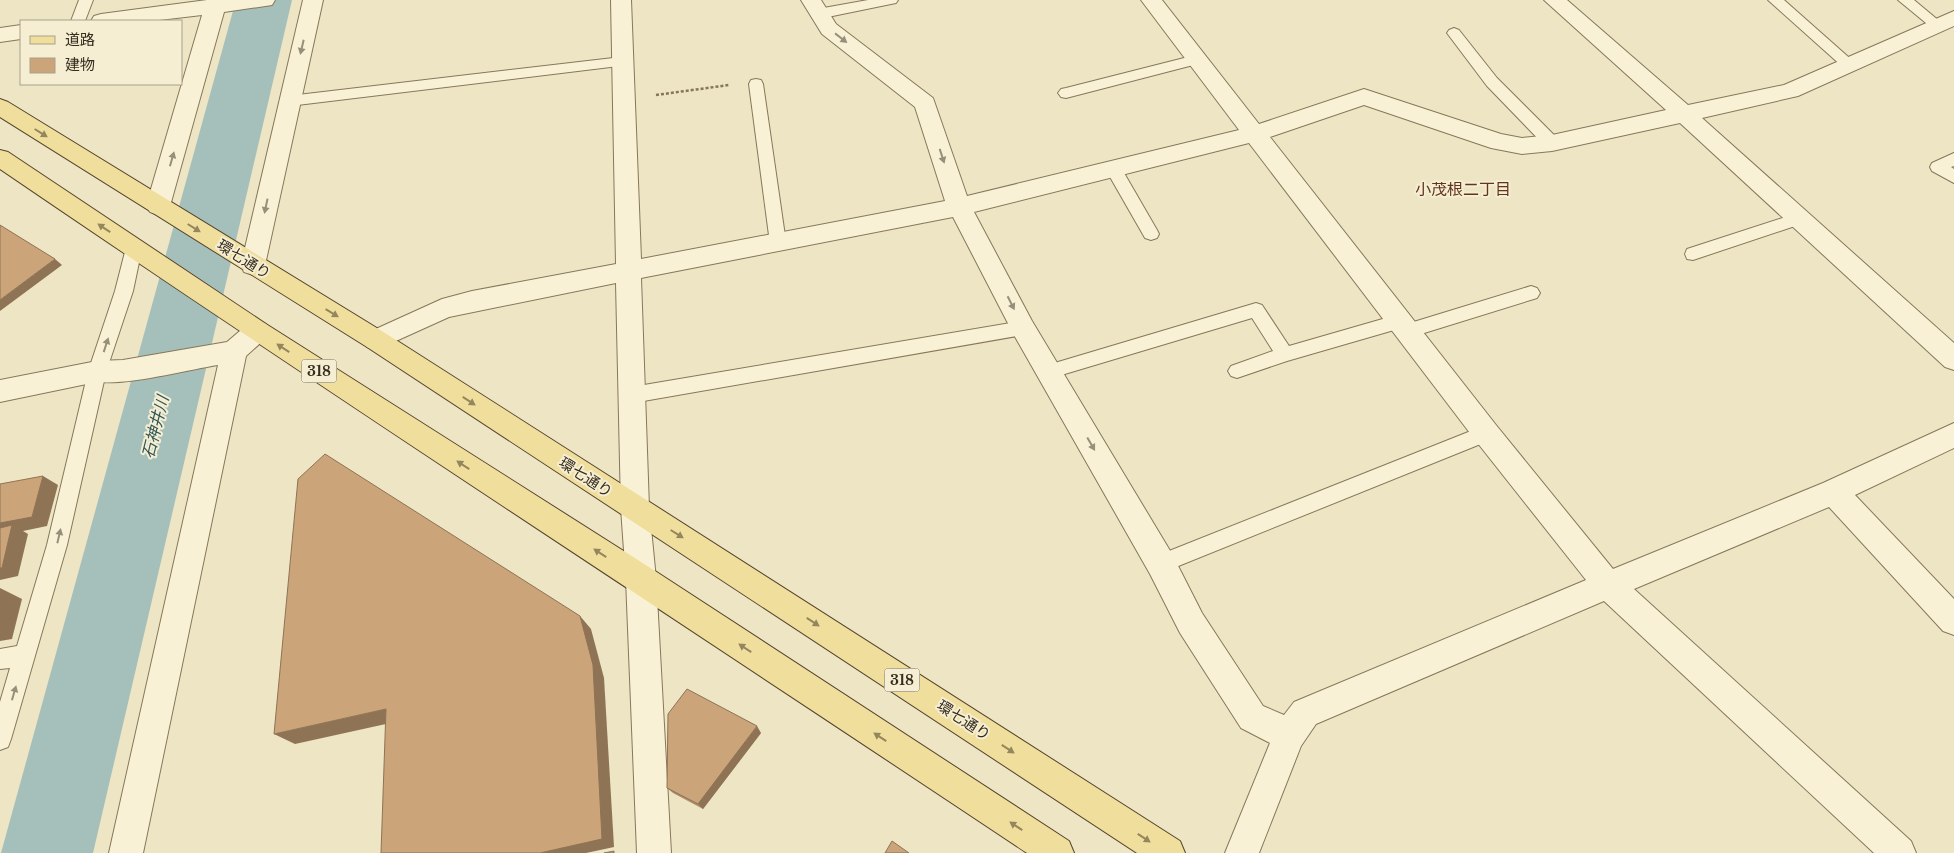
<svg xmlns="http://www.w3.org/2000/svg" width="1954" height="853" font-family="'Libre Baskerville','Noto Sans JP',serif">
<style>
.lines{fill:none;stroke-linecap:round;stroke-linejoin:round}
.river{fill:#a5c0bb;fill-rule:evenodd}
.service-casing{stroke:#87775a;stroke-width:2}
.minor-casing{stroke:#87775a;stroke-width:2}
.tertiary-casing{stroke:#87775a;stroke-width:2}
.primary-casing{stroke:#55442e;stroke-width:2}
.path{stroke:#87775a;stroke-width:2.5;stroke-dasharray:3 2;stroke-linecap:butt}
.service{fill:#f8f1d6;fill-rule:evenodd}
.minor{fill:#f8f1d6;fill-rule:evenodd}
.tertiary{fill:#f8f1d6;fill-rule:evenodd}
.primary{fill:#f0de9c;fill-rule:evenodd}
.wall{fill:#af8d69}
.shaded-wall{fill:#8e7355}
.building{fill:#cba47a;stroke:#8e7355}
.oneway{fill:#988f7a}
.oneway2{fill:#94865d}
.labels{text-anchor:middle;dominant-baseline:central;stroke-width:4;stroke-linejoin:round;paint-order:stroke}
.shield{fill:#f5eed3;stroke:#706754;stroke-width:1}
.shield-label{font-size:14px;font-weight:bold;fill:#372d1e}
.street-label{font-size:15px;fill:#372d1e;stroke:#f5eed3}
.neighbourhood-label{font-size:16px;fill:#63341e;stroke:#f5eed3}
.water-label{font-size:16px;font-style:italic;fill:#2e5557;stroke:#f5eed3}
</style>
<rect width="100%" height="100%" fill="#ede5c3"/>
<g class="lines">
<!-- river -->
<path class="river" d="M236,0H292L93,853H1Z"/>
<!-- service casing -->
<g class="service-casing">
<g id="service">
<path d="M79,0H93L85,21H71Z"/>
<path d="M868,0H898L896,3L891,4L818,19L813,17L811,14L813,11L818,9Z"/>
<path d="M1768,0H1784L1854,62L1856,65L1854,68H1844Z"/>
<path d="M1898,0H1914L1944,25L1942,28H1932Z"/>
<path d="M1454,28L1459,30L1497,78L1558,139L1560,143L1558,147L1552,149L1546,147L1487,86L1447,33L1449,30Z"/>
<path d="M1196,55L1201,57L1203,60L1201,63L1066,98L1061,97L1058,93L1061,89L1066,88Z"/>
<path d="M622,57L627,59L629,62L627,65L289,106L284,105L281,101L284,97L289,96Z"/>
<path d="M756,79L761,80L763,84L786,243L784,247L778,249L772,247L770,243L749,84L751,80Z"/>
<path d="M1954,153V166L1951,167L1954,169V183L1932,171L1930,167L1932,163Z"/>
<path d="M1114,164L1120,166L1157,230L1159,234L1157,238L1151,240L1145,238L1106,170L1108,166Z"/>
<path d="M1798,213L1804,215L1806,219L1804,223L1693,260L1687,259L1685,254L1687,249Z"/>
<path d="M134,242L140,244L142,248L133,291L106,372L67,545L11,739L8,747L0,750V702L10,668L0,669V649L17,646L47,545L88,372L115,291L126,248L128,244Z"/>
<path d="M1531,286L1537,288L1540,293L1537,298L1408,338L1402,336L1399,331L1401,328L1287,361L1237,378L1231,376L1228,371L1231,366L1273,351L1252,318L1048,379L1042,377L1039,372L1042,367L1048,365L1256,303L1262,305L1289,346L1400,314L1406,316L1409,321L1407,324Z"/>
<path d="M1023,321L1029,323L1032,328L1029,333L1023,335L632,403L625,400L623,395L625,390L632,387Z"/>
<path d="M1486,425L1493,427L1495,433L1493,439L1161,573L1154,571L1151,564L1154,557Z"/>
</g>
</g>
<!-- minor casing -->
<g class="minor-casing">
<g id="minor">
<path d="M207,0H275L272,5L224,12L170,206L166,212L158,215L150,212L146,206L202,15L151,21H91L94,16L101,14Z"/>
<path d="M303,0H323L265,265L262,272L253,275L244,272L241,265Z"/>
<path d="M611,0H631L641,259L945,201L915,107L822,34L801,0H821L836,24L933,98L967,196L1239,130L1141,0H1162L1259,124L1364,89L1501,134L1522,138L1552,135L1666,110L1544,0H1567L1688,105L1784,85L1954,11V26L1798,96L1702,118L1954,343V370L1945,367L1680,123L1552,151L1522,154L1491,148L1364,105L1270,137L1496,425L1613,569L1823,483L1954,423V448L1855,495L1954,599V635L1943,631L1829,507L1634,589L1911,841L1916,853H1874L1604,601L1316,724L1301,746L1259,853H1225L1270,743L1241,728L1180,633L1150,574L1014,335L953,217L641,278L649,508L656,579L671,853H637L626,579L621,508L616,283L449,317L376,350L367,347L363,340L367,333L442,299L472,291L616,264ZM1249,143L1476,441L1586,580L1294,702L1284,715L1263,706L1202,613L1172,554L1032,321L974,212Z"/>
<path d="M21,25V39L0,42V28Z"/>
<path d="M257,321L266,324L270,331L266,338L246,356L143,853H109L218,365C186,370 116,389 88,380L84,372L88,364L97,361L123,360L227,342L248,324Z"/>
</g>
</g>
<!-- tertiary casing -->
<g class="tertiary-casing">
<path id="tertiary" d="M97,361L106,364L110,372L106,380L0,402V380Z"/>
</g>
<!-- primary casing -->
<g class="primary-casing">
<g id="primary">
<path d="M0,99L8,102L385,333L1180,841L1185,853H1137L367,347L0,117Z"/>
<path d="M0,150L8,152L266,324L652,569L1069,841L1074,853H1027C685,625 340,401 0,169Z"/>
</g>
</g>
<!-- path -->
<path class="path" d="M656,95L729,85"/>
<!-- service -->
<use href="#service" class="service"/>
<!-- minor -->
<use href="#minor" class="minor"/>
<!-- tertiary -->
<use href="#tertiary" class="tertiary"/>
<!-- primary -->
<use href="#primary" class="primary"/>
</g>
<!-- wall -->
<path class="wall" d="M761,733L703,809L673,793L667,788Z"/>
<!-- shaded-wall -->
<g class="shaded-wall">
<path d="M55,259L62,265L0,311V300Z"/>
<path d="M43,476L58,485L47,526L23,531L28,534L18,576L0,580V523Z"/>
<path d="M0,588L22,599L12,639L0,641Z"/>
<path d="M580,616L591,629L604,678L614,847L586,853H540Z"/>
<path d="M386,709L404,720L295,744L274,734Z"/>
<path d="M757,726L761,733L703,809L698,804Z"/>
</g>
<!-- building -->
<g class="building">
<path d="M0,225L55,259L0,300Z"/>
<path d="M325,454L580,616L593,665L602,839L540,853H381L386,709L274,734L298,479Z"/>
<path d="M43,476L32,517L0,523V484Z"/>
<path d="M12,525L2,568H0V528Z"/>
<path d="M687,689L757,726L698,804L667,788L668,714Z"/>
<path d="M892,841L909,853H885Z"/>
<path d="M614,851V853H604Z"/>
</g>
<!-- one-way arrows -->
<defs><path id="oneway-solid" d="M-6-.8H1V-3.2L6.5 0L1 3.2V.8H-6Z" transform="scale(1.25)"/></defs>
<g class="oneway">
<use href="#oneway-solid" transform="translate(841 38) rotate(38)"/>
<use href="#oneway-solid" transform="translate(302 47) rotate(103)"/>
<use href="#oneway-solid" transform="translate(942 156) rotate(72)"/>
<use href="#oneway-solid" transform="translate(172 159) rotate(-74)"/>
<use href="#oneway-solid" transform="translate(266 206) rotate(102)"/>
<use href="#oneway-solid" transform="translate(1011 303) rotate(63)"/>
<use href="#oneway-solid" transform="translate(106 345) rotate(-72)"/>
<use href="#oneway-solid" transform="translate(1091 444) rotate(60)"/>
<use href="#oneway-solid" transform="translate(59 536) rotate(-77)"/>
<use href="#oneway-solid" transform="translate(14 693) rotate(-74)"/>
</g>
<g class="oneway2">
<use href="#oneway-solid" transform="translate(41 133) rotate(32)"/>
<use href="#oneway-solid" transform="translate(104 228) rotate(-146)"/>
<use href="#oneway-solid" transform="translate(194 228) rotate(32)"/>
<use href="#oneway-solid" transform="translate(332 313) rotate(31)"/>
<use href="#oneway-solid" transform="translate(283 348) rotate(-147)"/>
<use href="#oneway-solid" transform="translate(469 401) rotate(33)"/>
<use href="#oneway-solid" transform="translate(463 465) rotate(-147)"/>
<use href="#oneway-solid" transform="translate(677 534) rotate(32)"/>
<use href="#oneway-solid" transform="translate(600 553) rotate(-147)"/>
<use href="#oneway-solid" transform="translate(813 622) rotate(33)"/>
<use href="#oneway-solid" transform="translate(745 648) rotate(-147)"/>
<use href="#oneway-solid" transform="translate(880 737) rotate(-147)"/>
<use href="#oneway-solid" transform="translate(1008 749) rotate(33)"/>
<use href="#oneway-solid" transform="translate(1016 826) rotate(-147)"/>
<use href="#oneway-solid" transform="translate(1144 838) rotate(33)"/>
</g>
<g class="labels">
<!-- shield labels -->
<g class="shield">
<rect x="301.5" y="359.5" width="35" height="23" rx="4"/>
<rect x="884.5" y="668.5" width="35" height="23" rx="4"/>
</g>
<g class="shield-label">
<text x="319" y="371">318</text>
<text x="902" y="680">318</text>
</g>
<!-- street labels -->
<g class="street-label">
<text transform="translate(244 259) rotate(32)">環七通り</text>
<text transform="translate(586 477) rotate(33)">環七通り</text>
<text transform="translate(964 720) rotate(33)">環七通り</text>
</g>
<!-- neighbourhood labels -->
<g class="neighbourhood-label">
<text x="1463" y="189">小茂根二丁目</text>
</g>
<!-- water labels -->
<g class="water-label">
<text transform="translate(155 427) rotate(-76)">石神井川</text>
</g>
</g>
<!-- legend -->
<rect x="20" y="20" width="162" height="65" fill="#f5eed3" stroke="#a9a18b"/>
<rect x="30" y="36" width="25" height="8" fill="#f0de9c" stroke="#a9a18b"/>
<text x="65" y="45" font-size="15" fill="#372d1e">道路</text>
<rect x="30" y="58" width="25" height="15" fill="#cba47a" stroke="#a9a18b"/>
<text x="65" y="70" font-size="15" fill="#372d1e">建物</text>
</svg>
